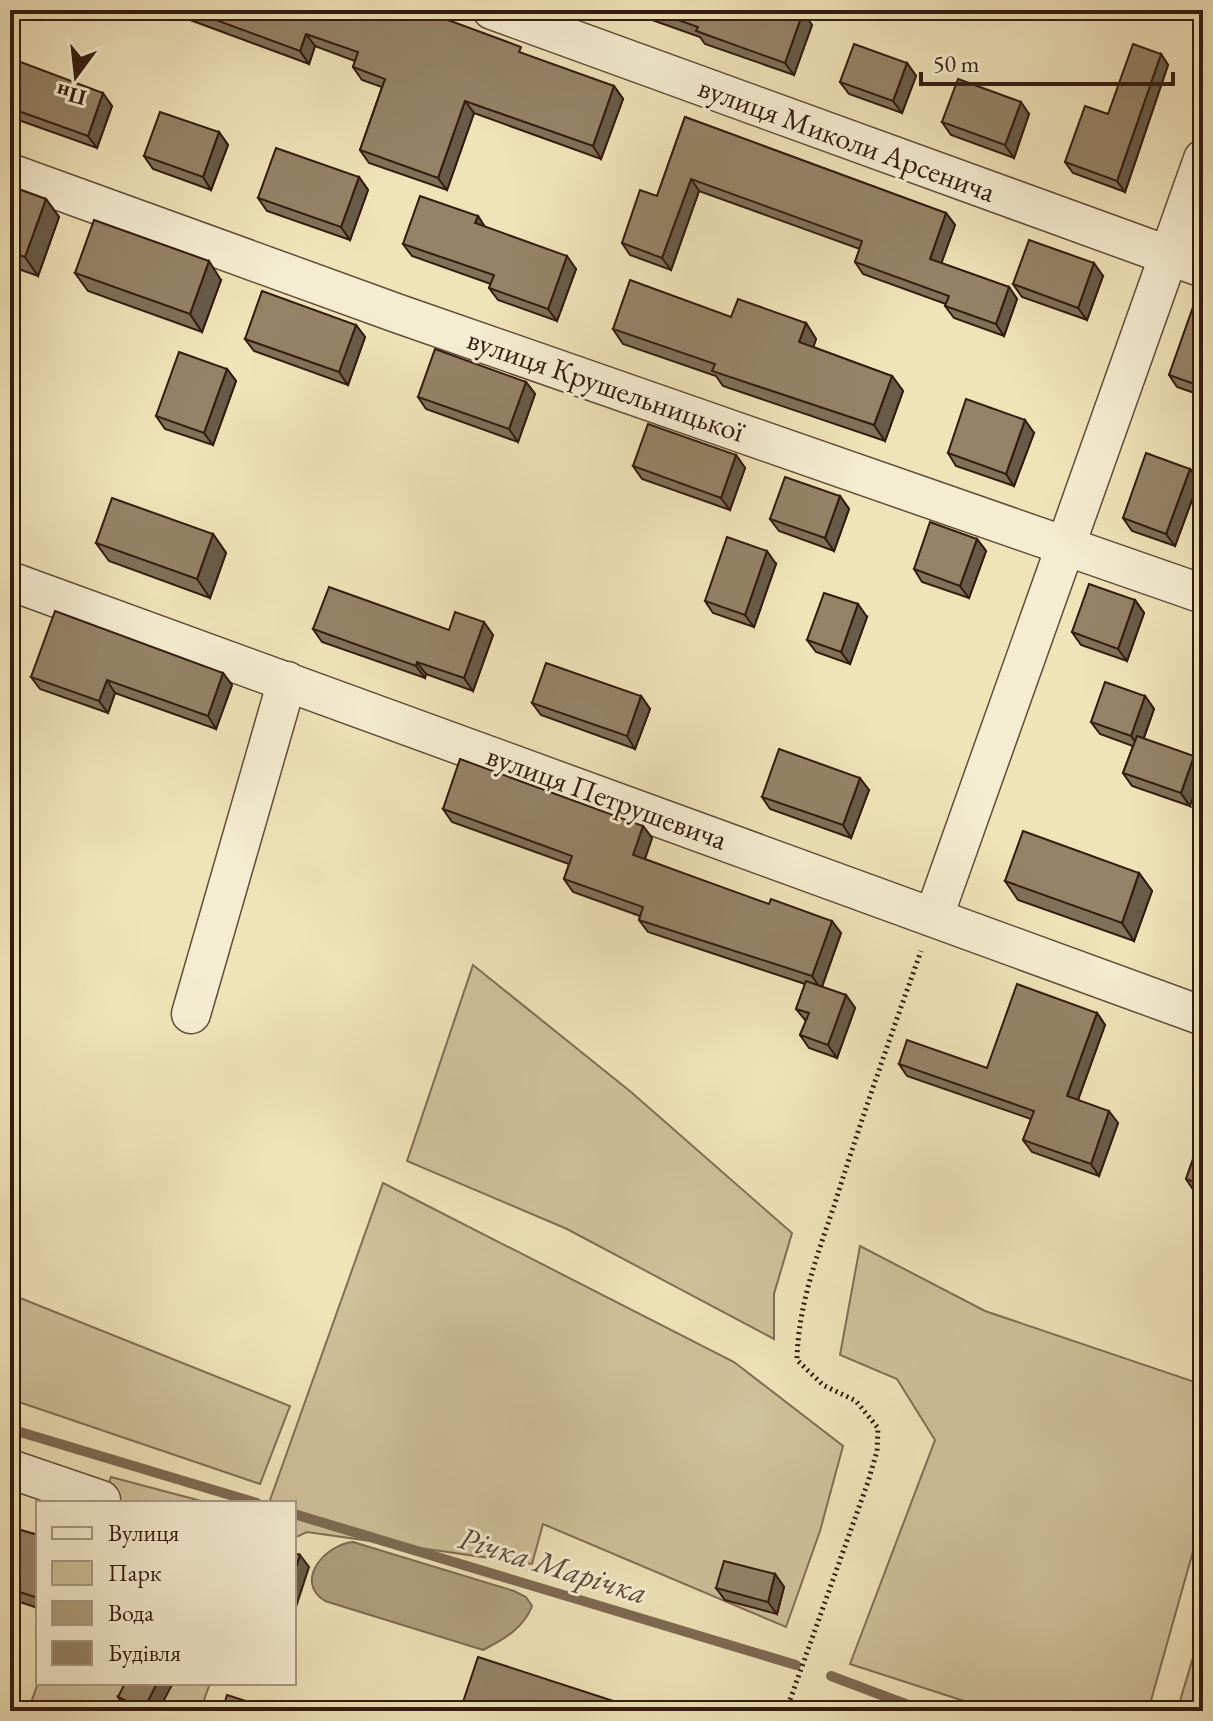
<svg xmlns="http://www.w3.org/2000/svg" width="1213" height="1721" font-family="'EB Garamond',serif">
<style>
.green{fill:#cfc19b;stroke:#816e56;stroke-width:2}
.water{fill:#af9f7f;stroke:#7d6a53;stroke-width:2}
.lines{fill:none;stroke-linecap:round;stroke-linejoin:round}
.stream{stroke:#7d6a53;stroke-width:10}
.minor-casing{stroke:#624d3a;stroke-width:41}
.path{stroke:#331b10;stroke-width:5;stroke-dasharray:2 4;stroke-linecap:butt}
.minor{stroke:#f5edd1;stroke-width:38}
.wall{fill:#807159;stroke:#331b10;stroke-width:2}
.shaded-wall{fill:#685c48;stroke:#331b10;stroke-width:2}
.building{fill:#958367;stroke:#331b10;stroke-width:2}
.labels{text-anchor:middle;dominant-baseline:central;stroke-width:6;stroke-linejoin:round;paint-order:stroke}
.street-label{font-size:30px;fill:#331b10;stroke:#f5edd1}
.water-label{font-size:32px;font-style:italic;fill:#5e4937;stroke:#f5edd1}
</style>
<rect width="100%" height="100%" fill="#efe3b8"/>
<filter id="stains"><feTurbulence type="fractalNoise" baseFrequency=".0025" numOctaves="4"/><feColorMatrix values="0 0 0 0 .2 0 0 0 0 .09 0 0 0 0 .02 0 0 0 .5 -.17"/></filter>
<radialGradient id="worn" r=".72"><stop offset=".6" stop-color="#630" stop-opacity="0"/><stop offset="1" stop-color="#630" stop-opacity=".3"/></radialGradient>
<!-- green -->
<g class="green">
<path d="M473,965L631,1092L792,1233L774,1294V1339L567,1229L407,1161Z"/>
<path d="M383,1183L734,1362L843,1446L820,1531L786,1627L543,1524L532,1564L307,1532L294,1538V1503H269Z"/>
<path d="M860,1246L985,1311L1195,1382L1203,1390V1516L1148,1711H995L850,1664L935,1440L897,1379L840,1355Z"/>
<path d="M10,1294L290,1406L260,1484L10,1399Z"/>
<path d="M111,1477L209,1503H102Z"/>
<path d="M1203,1624V1711H1177Z"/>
<path d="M38,1683H210L200,1711H28Z"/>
</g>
<!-- water -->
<path class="water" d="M353,1542L514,1591L526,1597L532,1606C524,1628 504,1639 483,1650L325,1601C293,1581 326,1544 353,1542Z"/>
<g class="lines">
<!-- stream -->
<g class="stream">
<path d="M10,1429L257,1503"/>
<path d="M294,1514L796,1665"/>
<path d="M831,1676L924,1711"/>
</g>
<!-- minor casing -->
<g class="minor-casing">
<g id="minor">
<path d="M492,10L1203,268"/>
<path d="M10,173L399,314L1203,594"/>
<path d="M10,581L1203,1016"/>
<path d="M934,916L1203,159"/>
<path d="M191,1014L287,681"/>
<path d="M10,1469L101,1500"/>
</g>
</g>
<!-- path -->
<path class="path" d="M786,1711L868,1482L877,1451L878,1428L856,1401L823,1385L797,1360C798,1306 817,1256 834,1206C861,1120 891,1035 921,951"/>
<!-- minor -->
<use href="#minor" class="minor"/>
</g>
<!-- wall -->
<g class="wall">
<path d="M163,10H421L526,55L614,86L623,99L601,159L474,113L447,190L369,163L360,150L382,87L362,80L353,67L355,61L315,46L309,64Z"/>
<path d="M624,10H797L812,25L794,75L705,44L700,37Z"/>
<path d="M1161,54L1168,65L1125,192L1073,173L1065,162Z"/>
<path d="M10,58L112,106L97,148L10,117Z"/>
<path d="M907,63L916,76L902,113L849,94L840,82Z"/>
<path d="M1029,114L1014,158L951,135L942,122Z"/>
<path d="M685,117L946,213L955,225L941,263L1009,287L1017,299L1004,336L954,318L945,306L946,304L863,274L855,262L860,249L699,191L671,270L630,255L622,243L657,196Z"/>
<path d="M219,132L228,145L211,190L153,169L144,156Z"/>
<path d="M359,177L368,190L350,240L267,211L258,198Z"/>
<path d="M10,186L46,199L59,217L38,276L10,266Z"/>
<path d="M478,216L485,227L576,269L557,321L498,300L489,288L491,284L412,256L403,244Z"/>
<path d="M75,273L221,280L202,332L88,291Z"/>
<path d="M1103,276L1087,320L1022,297L1013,284Z"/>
<path d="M1203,310V396L1177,387L1169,375Z"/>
<path d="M731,317L806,323L816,339L813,347L892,376L903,391L885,441L723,386L716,376L623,344L613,329Z"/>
<path d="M356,325L365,337L348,385L254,351L245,339Z"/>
<path d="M227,369L236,381L213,445L165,429L156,416Z"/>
<path d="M526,382L535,394L518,442L426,409L418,397Z"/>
<path d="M1034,433L1014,486L956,466L948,453Z"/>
<path d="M736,455L745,468L730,510L642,479L633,466Z"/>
<path d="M1190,469L1199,481L1175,546L1132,531L1123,518Z"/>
<path d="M840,496L849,509L834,551L779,531L770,519Z"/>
<path d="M213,534L226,553L210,598L109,561L96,543Z"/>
<path d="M977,539L986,551L969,598L922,582L914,569Z"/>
<path d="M776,564L754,627L713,613L705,601Z"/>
<path d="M1135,600L1144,613L1127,661L1081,645L1072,632Z"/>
<path d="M867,617L850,664L816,652L807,640Z"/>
<path d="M313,629L449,630L493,635L473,691L426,674L425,678L322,642Z"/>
<path d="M223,673L232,685L216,729L115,693L108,713L40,689L31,677Z"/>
<path d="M641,696L650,709L635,749L541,715L532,703Z"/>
<path d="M1145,696L1154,709L1144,738L1190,806L1132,786L1123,773L1133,746L1100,734L1091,722Z"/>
<path d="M869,790L851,838L770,809L762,797Z"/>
<path d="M443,809L643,826L652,838L645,859L841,933L822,987L846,995L855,1008L837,1058L809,1048L800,1035L806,1021L796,1009L805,984L648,932L639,920L640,916L573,892L564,879L569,864L452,822Z"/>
<path d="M1139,873L1152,891L1134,941L1018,900L1005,881Z"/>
<path d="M1097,1013L1105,1025L1078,1100L1118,1123L1099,1176L1032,1152L1023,1140L1031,1119L907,1076L899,1064L987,1068Z"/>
<path d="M1203,1131V1199L1199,1198L1186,1179Z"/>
<path d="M10,1527L38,1535V1608L11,1599L10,1602Z"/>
<path d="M775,1574L784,1587L777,1614L725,1600L716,1588Z"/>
<path d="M118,1697L158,1711H130L126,1709Z"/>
</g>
<!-- shaded-wall -->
<g class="shaded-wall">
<path d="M803,12L812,25L794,75L785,63Z"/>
<path d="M306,34L315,46L309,64L300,51Z"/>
<path d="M1161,54L1168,65L1125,192L1117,181Z"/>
<path d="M907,63L916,76L902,113L893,101Z"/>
<path d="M614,86L623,99L601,159L593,146Z"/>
<path d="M103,93L112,106L97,148L88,136Z"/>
<path d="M465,101L474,113L447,190L438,178Z"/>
<path d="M1021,102L1029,114L1014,158L1005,145Z"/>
<path d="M219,132L228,145L211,190L203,177Z"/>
<path d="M359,177L368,190L350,240L341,227Z"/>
<path d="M691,179L699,191L671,270L662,258Z"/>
<path d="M46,199L59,217L38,276L25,257Z"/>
<path d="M946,213L955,225L939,270L930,259Z"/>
<path d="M478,216L486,229L475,223Z"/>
<path d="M567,256L576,269L557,321L548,309Z"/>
<path d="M209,261L221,280L202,332L190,314Z"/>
<path d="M1094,263L1103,276L1087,320L1078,308Z"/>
<path d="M1009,287L1017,299L1004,336L996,324Z"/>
<path d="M806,323L816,339L810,357L799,342Z"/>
<path d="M356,325L365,337L348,385L339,372Z"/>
<path d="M227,369L236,381L213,445L204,433Z"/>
<path d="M892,376L903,391L885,441L874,425Z"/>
<path d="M526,382L535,394L518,442L509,429Z"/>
<path d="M1025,420L1034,433L1014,486L1006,474Z"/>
<path d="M736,455L745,468L730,510L721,498Z"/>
<path d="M1190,469L1199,481L1175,546L1166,534Z"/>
<path d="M840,496L849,509L834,551L825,538Z"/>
<path d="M213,534L226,553L210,598L197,579Z"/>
<path d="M977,539L986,551L969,598L960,586Z"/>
<path d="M767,551L776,564L754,627L745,615Z"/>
<path d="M1135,600L1144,613L1127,661L1118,649Z"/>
<path d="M858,604L867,617L850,664L841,652Z"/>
<path d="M484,622L493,635L473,691L464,678Z"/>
<path d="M417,662L426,674L425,678L416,666Z"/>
<path d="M223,673L232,685L216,729L208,716Z"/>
<path d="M107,680L115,693L108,713L99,701Z"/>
<path d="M641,696L650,709L635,749L627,736Z"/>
<path d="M1145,696L1154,709L1140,748L1131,736Z"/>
<path d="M1194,756L1203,769L1190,806L1181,793Z"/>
<path d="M860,778L869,790L851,838L843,825Z"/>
<path d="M643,826L652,838L642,867L633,855Z"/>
<path d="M1139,873L1152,891L1134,941L1122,923Z"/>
<path d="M832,921L841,933L821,989L812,976Z"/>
<path d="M846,995L855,1008L837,1058L828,1045Z"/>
<path d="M1097,1013L1105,1025L1075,1108L1067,1096Z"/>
<path d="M1109,1111L1118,1123L1099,1176L1091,1164Z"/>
<path d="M300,1555L309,1567L294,1613V1573Z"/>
<path d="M775,1574L784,1587L777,1614L768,1602Z"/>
<path d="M157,1683H173L158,1711H145L144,1709Z"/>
</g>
<!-- building -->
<g class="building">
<path d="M189,10H421L521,47L519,52L614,86L593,146L465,101L438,178L360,150L385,79L353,67L358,52L306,34L300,51Z"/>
<path d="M650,10H797L803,12L785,63L696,31L698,27Z"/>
<path d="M854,44L907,63L893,101L840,82Z"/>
<path d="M1133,44L1161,54L1117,181L1065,162L1085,106L1108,114Z"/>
<path d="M10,58L103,93L88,136L10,108Z"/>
<path d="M958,79L1021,102L1005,145L942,122Z"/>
<path d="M160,112L219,132L203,177L144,156Z"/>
<path d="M685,117L946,213L930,259L1009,287L996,324L945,306L949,296L855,262L862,241L691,179L662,258L622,243L640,190L657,196Z"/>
<path d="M276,148L359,177L341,227L258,198Z"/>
<path d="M10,186L46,199L25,257L10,252Z"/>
<path d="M420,196L478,216L475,223L567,256L548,309L489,288L494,275L403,244Z"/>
<path d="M94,220L209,261L190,314L75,273Z"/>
<path d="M1029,240L1094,263L1078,308L1013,284Z"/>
<path d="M630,280L731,317L738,299L806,323L799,342L892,376L874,425L712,371L715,364L613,329Z"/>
<path d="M262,291L356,325L339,372L245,339Z"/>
<path d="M1193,307L1203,310V387L1169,375Z"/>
<path d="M435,349L526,382L509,429L418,397Z"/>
<path d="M179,352L227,369L204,433L156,416Z"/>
<path d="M966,399L1025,420L1006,474L948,453Z"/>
<path d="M648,424L736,455L721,498L633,466Z"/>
<path d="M1146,453L1190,469L1166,534L1123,518Z"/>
<path d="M785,477L840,496L825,538L770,519Z"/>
<path d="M112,498L213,534L197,579L96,543Z"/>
<path d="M930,522L977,539L960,586L914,569Z"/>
<path d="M727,537L767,551L745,615L705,601Z"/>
<path d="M1089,584L1135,600L1118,649L1072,632Z"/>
<path d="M329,587L449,630L455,612L484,622L464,678L417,662L416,666L313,629Z"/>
<path d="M824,593L858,604L841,652L807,640Z"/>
<path d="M55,611L223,673L208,716L107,680L99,701L31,677Z"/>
<path d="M1203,653V667L1199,666Z"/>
<path d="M546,663L641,696L627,736L532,703Z"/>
<path d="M1105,682L1145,696L1131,736L1091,722Z"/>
<path d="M1137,736L1194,756L1181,793L1123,773Z"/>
<path d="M779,749L860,778L843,825L762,797Z"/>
<path d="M460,759L643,826L633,855L769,904L771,899L832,921L812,976L639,920L643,907L564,879L572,856L443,809Z"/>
<path d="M1023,831L1139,873L1122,923L1005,881Z"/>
<path d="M806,981L846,995L828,1045L800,1035L809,1013L796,1009Z"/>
<path d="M1017,984L1097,1013L1067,1096L1109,1111L1091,1164L1023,1140L1034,1111L899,1064L907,1040L987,1068Z"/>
<path d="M1203,1131V1185L1186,1179Z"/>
<path d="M10,1527L38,1535V1598L10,1589Z"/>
<path d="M294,1553L300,1555L294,1573Z"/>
<path d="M724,1561L775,1574L768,1602L716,1588Z"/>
<path d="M478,1657L641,1710L640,1711H460Z"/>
<path d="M125,1683H157L144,1709L118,1697Z"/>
<path d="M227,1695L277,1711H222Z"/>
</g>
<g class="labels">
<!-- street labels -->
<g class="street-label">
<text transform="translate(847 139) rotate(20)">вулиця Миколи Арсенича</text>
<text transform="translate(606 385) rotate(19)">вулиця Крушельницької</text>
<text transform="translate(607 797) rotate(20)">вулиця Петрушевича</text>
</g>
<!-- water labels -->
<g class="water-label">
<text transform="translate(553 1565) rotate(17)">Річка Марічка</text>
</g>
</g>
<!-- margin -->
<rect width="1213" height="1721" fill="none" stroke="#efe3b8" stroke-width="40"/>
<rect x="12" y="12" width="1189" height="1697" fill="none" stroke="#331b10" stroke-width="4"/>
<rect x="20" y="20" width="1173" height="1681" fill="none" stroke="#331b10" stroke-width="2"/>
<!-- legend -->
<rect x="36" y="1501" width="260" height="184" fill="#f5edd1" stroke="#a79984" stroke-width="2"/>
<rect x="52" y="1527" width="40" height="12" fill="#f5edd1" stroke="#a79984" stroke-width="2"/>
<text x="108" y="1541" font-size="24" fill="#331b10">Вулиця</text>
<rect x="52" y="1561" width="40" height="24" fill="#cfc19b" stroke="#a79984" stroke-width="2"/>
<text x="108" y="1581" font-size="24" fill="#331b10">Парк</text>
<rect x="52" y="1601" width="40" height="24" fill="#af9f7f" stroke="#a79984" stroke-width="2"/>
<text x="108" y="1621" font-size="24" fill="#331b10">Вода</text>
<rect x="52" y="1641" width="40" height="24" fill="#958367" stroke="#a79984" stroke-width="2"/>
<text x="108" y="1661" font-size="24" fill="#331b10">Будівля</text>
<!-- north arrow -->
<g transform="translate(76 76) rotate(195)" stroke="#f5edd1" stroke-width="6" paint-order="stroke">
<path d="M0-6L14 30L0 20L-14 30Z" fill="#331b10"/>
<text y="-12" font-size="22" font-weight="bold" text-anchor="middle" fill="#331b10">Пн</text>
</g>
<!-- scale -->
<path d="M921 72v12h252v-12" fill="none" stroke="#331b10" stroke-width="4"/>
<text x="933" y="72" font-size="24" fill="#331b10" stroke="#f5edd1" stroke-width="6" paint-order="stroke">50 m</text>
<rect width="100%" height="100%" filter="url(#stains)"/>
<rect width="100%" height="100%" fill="url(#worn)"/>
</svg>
